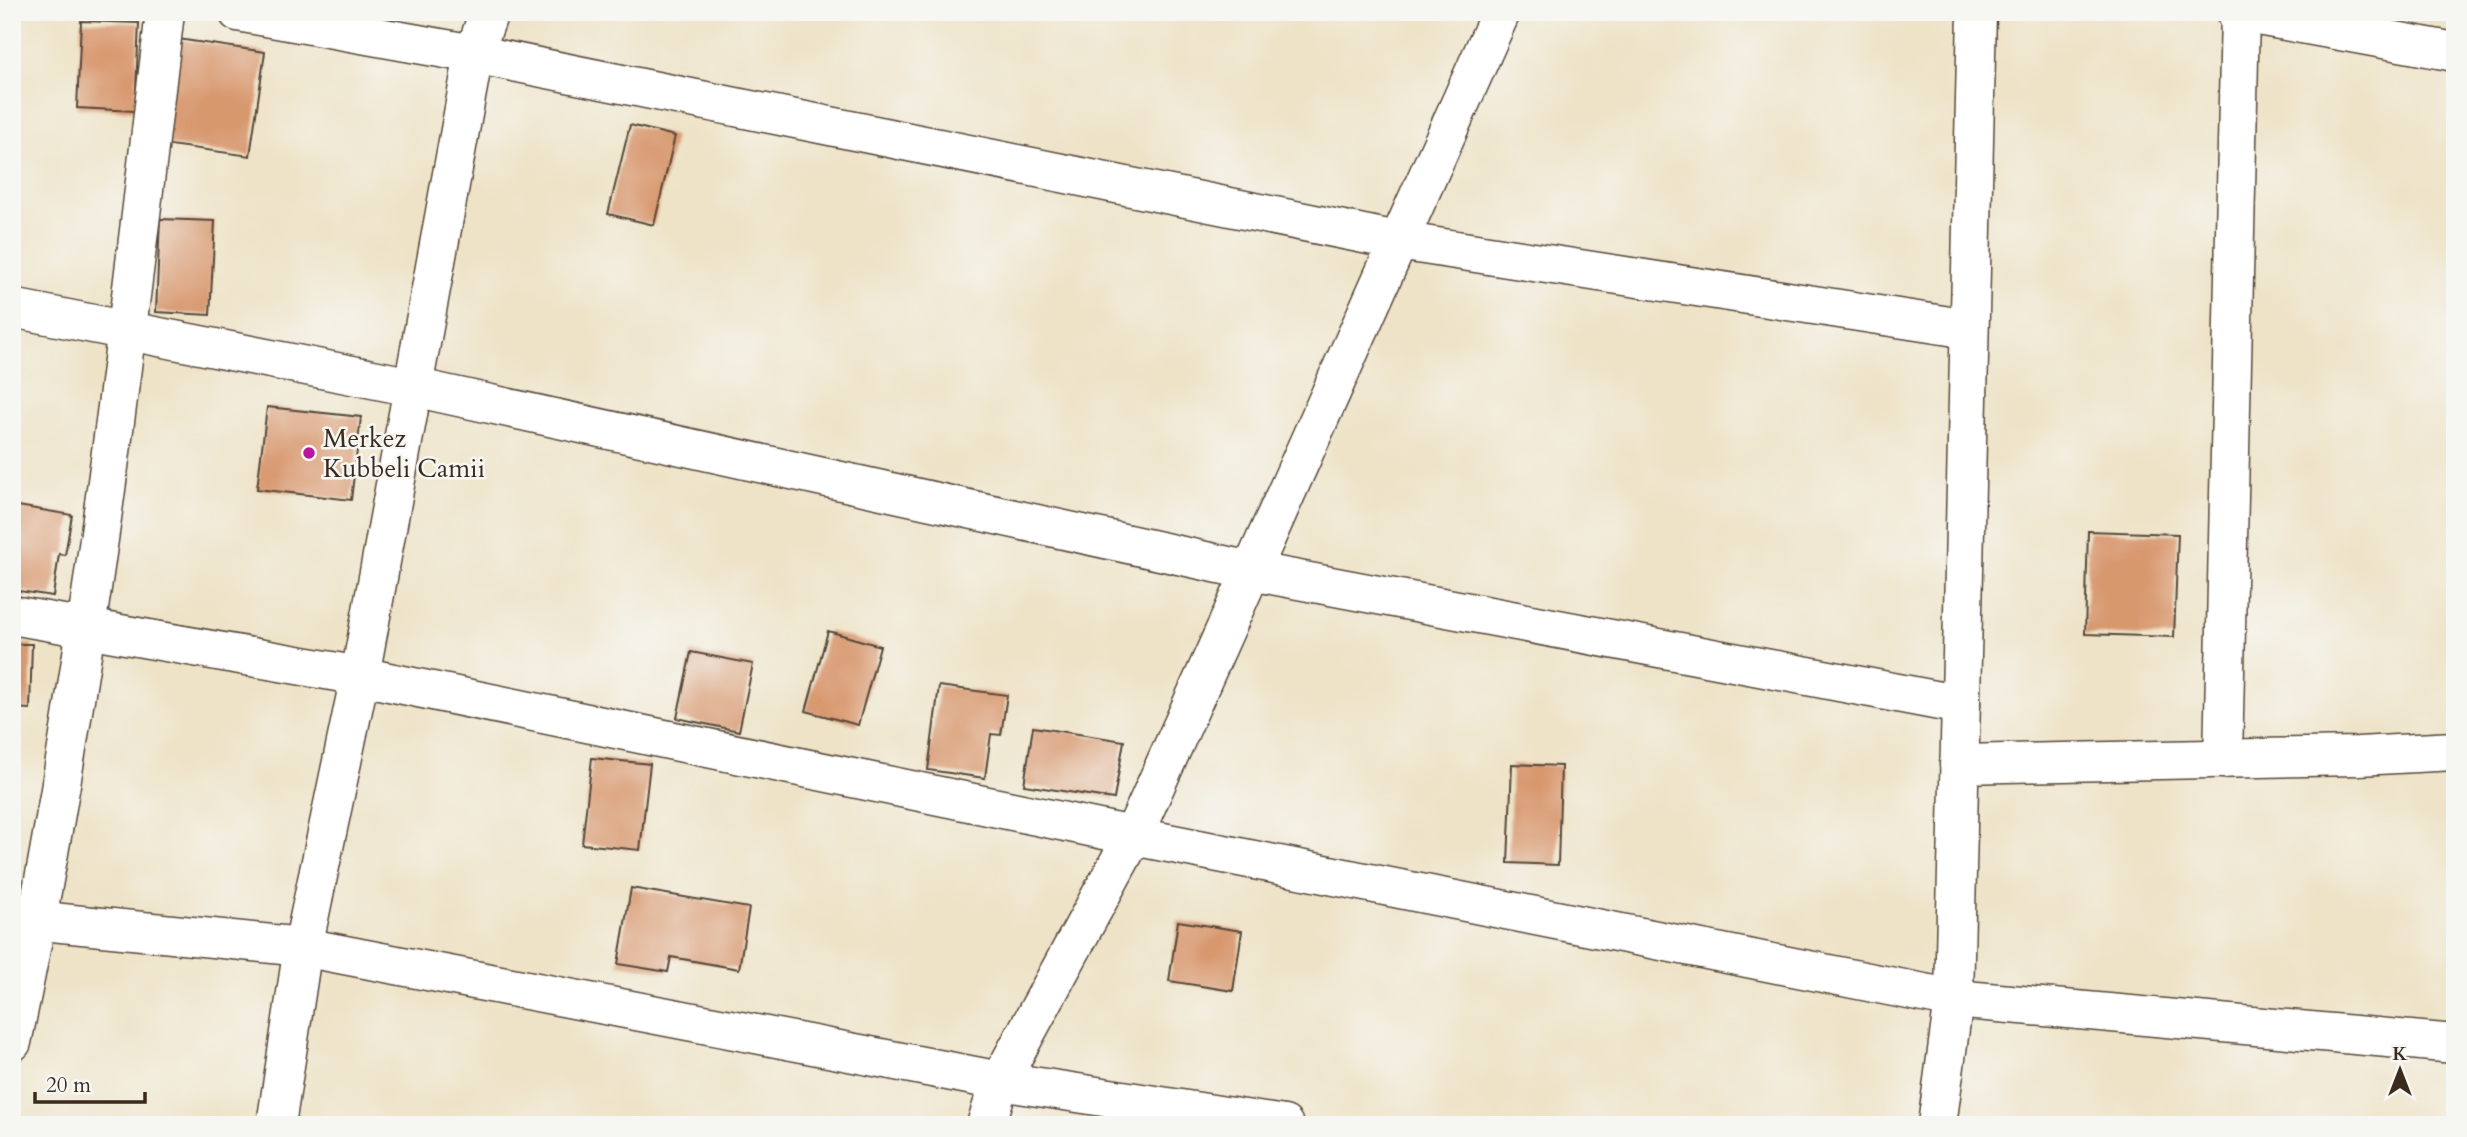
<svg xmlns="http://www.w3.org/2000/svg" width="2467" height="1137" font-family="Cardo,serif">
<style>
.building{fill:#d8986e}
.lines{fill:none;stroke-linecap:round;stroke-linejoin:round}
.minor-casing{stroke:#564637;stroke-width:41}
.tertiary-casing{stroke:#564637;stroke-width:41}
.minor{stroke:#fff;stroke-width:38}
.tertiary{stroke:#fff;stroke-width:38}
.poi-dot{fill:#b5179e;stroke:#f6f6f2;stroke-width:2.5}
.labels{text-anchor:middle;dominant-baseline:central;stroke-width:5;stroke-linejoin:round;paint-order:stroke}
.poi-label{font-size:26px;fill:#3b2a1e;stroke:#f6f6f2;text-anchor:start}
</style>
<rect width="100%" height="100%" fill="#f6f6f2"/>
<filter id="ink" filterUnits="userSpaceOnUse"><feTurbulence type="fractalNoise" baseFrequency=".0143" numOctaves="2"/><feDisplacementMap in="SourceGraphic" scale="14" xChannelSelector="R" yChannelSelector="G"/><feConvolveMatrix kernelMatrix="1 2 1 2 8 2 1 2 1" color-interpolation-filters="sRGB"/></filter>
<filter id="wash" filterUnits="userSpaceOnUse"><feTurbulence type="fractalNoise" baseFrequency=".00686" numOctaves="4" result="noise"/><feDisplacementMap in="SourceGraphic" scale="28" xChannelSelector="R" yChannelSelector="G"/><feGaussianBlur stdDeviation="1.57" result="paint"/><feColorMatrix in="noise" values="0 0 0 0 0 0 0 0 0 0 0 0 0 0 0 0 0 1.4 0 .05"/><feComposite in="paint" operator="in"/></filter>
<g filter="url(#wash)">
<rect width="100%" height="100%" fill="#eee3c7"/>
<g id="blocks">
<!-- building -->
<g class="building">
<path d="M81,21L139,23L135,111L77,108Z"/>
<path d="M178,39L265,52L250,156L162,144Z"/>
<path d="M630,125L675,136L654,225L608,214Z"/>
<path d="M160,219L215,221L210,315L156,312Z"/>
<path d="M267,407L361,417L351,500L257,489Z"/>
<path d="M12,505L72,515L65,555L59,554L53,596L12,590Z"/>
<path d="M2088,531L2178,534L2174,637L2085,634Z"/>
<path d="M828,631L880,646L858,725L806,711Z"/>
<path d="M12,644H32L30,709L12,708Z"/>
<path d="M691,652L753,664L739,731L677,718Z"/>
<path d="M939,686L1007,695L1001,735L991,734L985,778L928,770Z"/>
<path d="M1033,727L1124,741L1114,799L1024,785Z"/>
<path d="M592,758L650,764L640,850L582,844Z"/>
<path d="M1512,764L1561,766L1558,865L1508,863Z"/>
<path d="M631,888L749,908L739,969L671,957L668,972L618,964Z"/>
<path d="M1178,921L1242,931L1233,991L1169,981Z"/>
</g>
</g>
</g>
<g filter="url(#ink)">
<use href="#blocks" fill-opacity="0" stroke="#564637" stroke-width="2"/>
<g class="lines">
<!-- minor casing -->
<g class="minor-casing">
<g id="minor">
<path d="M238,12L474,54L1398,241L1969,329"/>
<path d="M2236,12L2455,52"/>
<path d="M12,308L413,387L1251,571L1961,705"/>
<path d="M12,615L360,676L1133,836L1954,999L2455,1044"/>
<path d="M2223,759L2240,13"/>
<path d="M1959,764L2358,756L2455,751"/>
<path d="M12,918L303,947L1000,1081L1284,1125"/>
<path d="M12,1042C84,703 125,356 165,12"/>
<path d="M276,1125L303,947L360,676L474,54L489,12"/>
<path d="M986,1125L1000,1081L1133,836L1501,12"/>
</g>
</g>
<!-- tertiary casing -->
<g class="tertiary-casing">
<path id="tertiary" d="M1937,1125L1954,999L1977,12"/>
</g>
<!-- minor -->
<use href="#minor" class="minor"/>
<!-- tertiary -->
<use href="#tertiary" class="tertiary"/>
</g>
</g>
<!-- markers -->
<circle class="poi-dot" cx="309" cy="453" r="7"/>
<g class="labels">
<!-- poi labels -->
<g class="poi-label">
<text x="323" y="438">Merkez<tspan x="323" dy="30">Kubbeli Camii</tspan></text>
</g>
</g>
<!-- margin -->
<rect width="2467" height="1137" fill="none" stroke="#f6f6f2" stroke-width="42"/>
<!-- north arrow -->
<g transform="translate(2400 1070)" stroke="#f6f6f2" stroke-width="5" paint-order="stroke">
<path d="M0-5L12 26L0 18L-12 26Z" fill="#3b2a1e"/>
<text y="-10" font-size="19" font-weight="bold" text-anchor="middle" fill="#3b2a1e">K</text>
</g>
<!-- scale -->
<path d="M35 1092v10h110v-10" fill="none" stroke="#3b2a1e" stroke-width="3.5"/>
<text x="46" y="1092" font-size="21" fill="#3b2a1e" stroke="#f6f6f2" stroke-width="5" paint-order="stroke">20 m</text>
</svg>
